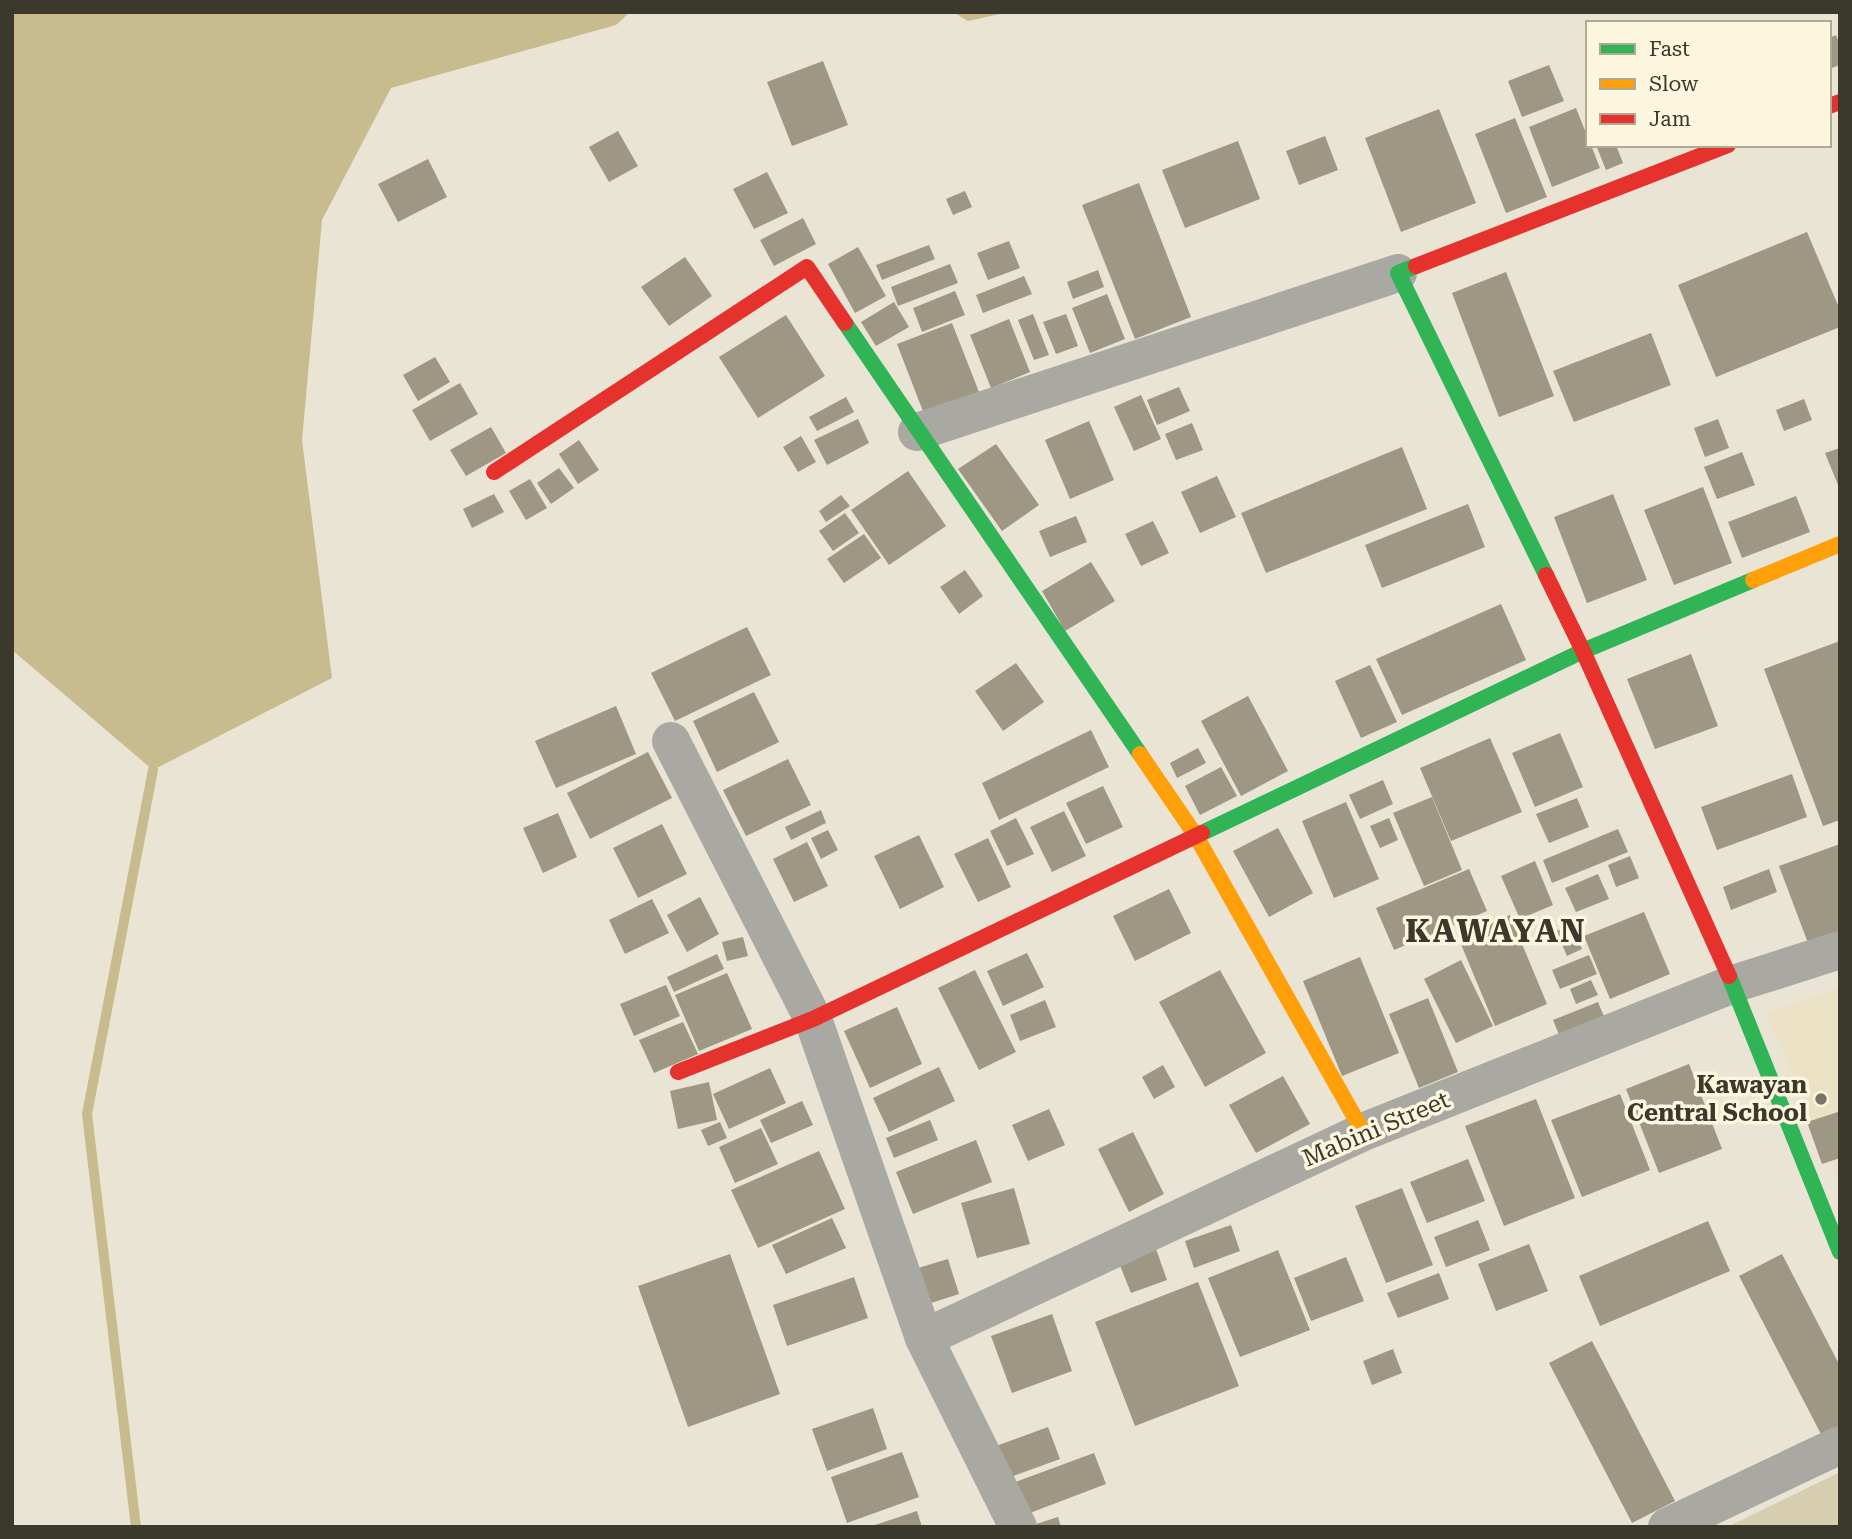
<svg xmlns="http://www.w3.org/2000/svg" width="1852" height="1539" font-family="'Roboto Serif',serif">
<style>
.built{fill:#ebe2c6}
.green{fill:#d7ceb0}
.water{fill:#c8bb8d}
.lines{fill:none;stroke-linecap:round;stroke-linejoin:round}
.stream{stroke:#c8bb8d;stroke-width:10}
.building{fill:#9d9784}
.street{stroke:#aaa8a2;stroke-width:38}
.fast{stroke:#30b455;stroke-width:16}
.slow{stroke:#ff9f0a;stroke-width:16}
.jam{stroke:#e5322d;stroke-width:16}
.poi-dot{fill:#787467;stroke:#fdf6de;stroke-width:2.5}
.labels{text-anchor:middle;dominant-baseline:central;stroke-width:7;stroke-linejoin:round;paint-order:stroke}
.poi-label{font-size:24px;font-weight:bold;fill:#3b382c;stroke:#fdf6de;text-anchor:end}
.street-label{font-size:24px;fill:#3b382c;stroke:#fdf6de}
.district-label{font-size:32px;font-weight:bold;letter-spacing:2px;fill:#3b382c;stroke:#fdf6de}
</style>
<rect width="100%" height="100%" fill="#e9e4d4"/>
<!-- built -->
<path class="built" d="M1840,988V1185L1766,1013Z"/>
<!-- green -->
<path class="green" d="M1840,1472V1527H1727Z"/>
<!-- water -->
<g class="water">
<path d="M12,12H630L616,25L391,88L322,220L302,440L332,678L153,770L12,650Z"/>
<path d="M953,12H1009L968,21Z"/>
</g>
<g class="lines">
<!-- stream -->
<path class="stream" d="M136,1527L87,1114L153,770"/>
</g>
<!-- building -->
<g class="building">
<path d="M1836,35L1840,45V65L1829,69V38Z"/>
<path d="M823,61L848,125L792,146L767,82Z"/>
<path d="M1549,65L1564,101L1522,117L1508,81Z"/>
<path d="M1576,108L1588,138V145H1591L1600,168L1552,187L1529,127Z"/>
<path d="M1439,109L1476,203L1401,232L1365,138Z"/>
<path d="M1515,118L1547,197L1506,213L1475,134Z"/>
<path d="M618,131L638,166L609,182L589,147Z"/>
<path d="M1325,136L1338,170L1299,185L1286,151Z"/>
<path d="M1238,141L1260,199L1185,228L1162,170Z"/>
<path d="M1596,145H1616L1623,163L1606,170Z"/>
<path d="M428,159L447,197L398,222L378,184Z"/>
<path d="M767,172L788,213L754,229L733,189Z"/>
<path d="M1139,183L1191,317L1135,339L1082,205Z"/>
<path d="M965,191L972,207L953,215L946,199Z"/>
<path d="M803,218L816,244L774,266L760,240Z"/>
<path d="M1807,232L1840,310V327L1716,377L1678,285Z"/>
<path d="M1009,241L1020,268L988,280L977,253Z"/>
<path d="M929,245L935,259L882,280L876,265Z"/>
<path d="M858,247L886,296L855,313L828,264Z"/>
<path d="M685,257L712,296L669,326L641,287Z"/>
<path d="M950,264L958,283L898,306L891,287Z"/>
<path d="M1098,270L1104,287L1073,299L1067,282Z"/>
<path d="M1506,272L1554,396L1499,417L1452,293Z"/>
<path d="M1024,276L1032,294L983,313L976,295Z"/>
<path d="M955,291L965,315L922,332L913,308Z"/>
<path d="M1107,294L1125,339L1090,353L1072,308Z"/>
<path d="M894,302L909,327L876,346L861,322Z"/>
<path d="M1033,314L1049,355L1034,360L1018,320Z"/>
<path d="M1066,314L1078,346L1056,354L1043,322Z"/>
<path d="M786,315L825,376L758,418L719,357Z"/>
<path d="M1009,319L1030,372L991,388L970,335Z"/>
<path d="M952,323L979,392L924,414L897,344Z"/>
<path d="M1651,333L1671,385L1574,422L1553,371Z"/>
<path d="M435,357L450,382L418,401L403,375Z"/>
<path d="M460,383L478,414L430,441L412,410Z"/>
<path d="M1179,387L1190,411L1157,425L1147,400Z"/>
<path d="M1141,395L1161,439L1134,451L1114,407Z"/>
<path d="M846,397L854,412L817,431L809,417Z"/>
<path d="M1804,399L1812,420L1784,431L1776,410Z"/>
<path d="M858,419L869,443L827,465L814,440Z"/>
<path d="M1718,419L1729,448L1705,457L1694,428Z"/>
<path d="M1089,421L1114,480L1070,499L1045,440Z"/>
<path d="M1192,423L1203,450L1176,460L1165,434Z"/>
<path d="M491,427L506,453L466,476L450,450Z"/>
<path d="M801,436L816,462L798,472L783,447Z"/>
<path d="M579,440L599,470L578,484L559,454Z"/>
<path d="M996,444L1039,505L1002,531L958,469Z"/>
<path d="M1402,447L1427,509L1266,573L1241,513Z"/>
<path d="M1840,448V490L1825,453Z"/>
<path d="M1742,452L1755,485L1717,499L1704,467Z"/>
<path d="M559,468L574,488L551,504L537,483Z"/>
<path d="M908,471L946,526L889,565L851,510Z"/>
<path d="M1217,476L1236,517L1200,533L1181,492Z"/>
<path d="M530,479L547,508L526,520L509,491Z"/>
<path d="M1703,487L1732,563L1674,585L1644,510Z"/>
<path d="M494,494L504,512L472,528L463,509Z"/>
<path d="M1613,494L1647,580L1587,603L1554,517Z"/>
<path d="M841,495L850,506L826,522L819,511Z"/>
<path d="M1796,496L1810,532L1742,558L1728,522Z"/>
<path d="M1468,504L1485,547L1382,588L1365,545Z"/>
<path d="M845,513L859,533L833,551L819,531Z"/>
<path d="M1076,516L1087,542L1050,557L1039,531Z"/>
<path d="M1153,521L1169,553L1141,566L1125,534Z"/>
<path d="M864,534L881,558L844,583L827,559Z"/>
<path d="M1091,562L1115,601L1065,631L1042,591Z"/>
<path d="M965,570L983,596L959,614L940,587Z"/>
<path d="M1501,604L1526,660L1402,715L1376,659Z"/>
<path d="M747,627L771,675L675,721L651,673Z"/>
<path d="M1840,641V820L1823,826L1764,669Z"/>
<path d="M1691,654L1718,726L1655,749L1627,679Z"/>
<path d="M1016,663L1044,702L1003,731L975,691Z"/>
<path d="M1370,665L1397,722L1361,738L1335,681Z"/>
<path d="M754,692L779,742L717,772L693,721Z"/>
<path d="M1248,696L1288,771L1241,796L1201,721Z"/>
<path d="M616,706L636,754L556,788L535,741Z"/>
<path d="M1091,730L1109,767L999,820L982,783Z"/>
<path d="M1560,733L1583,787L1535,807L1512,753Z"/>
<path d="M1490,738L1522,812L1451,841L1420,768Z"/>
<path d="M1198,748L1206,763L1177,778L1170,763Z"/>
<path d="M648,752L672,798L590,839L567,793Z"/>
<path d="M788,759L811,805L746,836L723,790Z"/>
<path d="M1221,767L1237,796L1200,815L1185,786Z"/>
<path d="M1792,774L1807,817L1717,850L1701,807Z"/>
<path d="M1383,780L1393,804L1360,819L1349,795Z"/>
<path d="M1103,786L1123,827L1086,844L1066,803Z"/>
<path d="M1432,797L1462,870L1424,886L1393,813Z"/>
<path d="M1577,798L1589,827L1549,843L1536,814Z"/>
<path d="M1346,802L1379,879L1334,898L1302,821Z"/>
<path d="M821,810L826,823L791,840L785,827Z"/>
<path d="M1064,811L1086,856L1052,872L1030,827Z"/>
<path d="M558,813L577,857L543,873L523,828Z"/>
<path d="M1016,818L1034,854L1007,866L990,831Z"/>
<path d="M1389,818L1398,840L1380,848L1370,826Z"/>
<path d="M662,824L687,874L638,898L613,848Z"/>
<path d="M1278,828L1313,893L1269,917L1233,851Z"/>
<path d="M1618,829L1628,852L1552,883L1543,860Z"/>
<path d="M828,830L838,850L821,859L811,838Z"/>
<path d="M919,835L944,887L900,909L874,856Z"/>
<path d="M988,838L1011,887L978,902L954,854Z"/>
<path d="M807,842L828,886L794,902L773,859Z"/>
<path d="M1840,844V941L1811,951L1779,866Z"/>
<path d="M1630,856L1639,878L1616,887L1608,865Z"/>
<path d="M1535,861L1553,905L1520,919L1501,876Z"/>
<path d="M1469,869L1487,911L1394,950L1376,908Z"/>
<path d="M1769,869L1777,892L1731,910L1723,887Z"/>
<path d="M1598,874L1609,899L1576,912L1565,888Z"/>
<path d="M1169,889L1191,933L1135,961L1113,916Z"/>
<path d="M700,897L719,934L687,952L667,915Z"/>
<path d="M652,899L669,933L625,954L609,920Z"/>
<path d="M1644,912L1670,974L1610,999L1584,936Z"/>
<path d="M1510,915L1547,1004L1495,1026L1458,937Z"/>
<path d="M1572,925L1582,949L1567,956L1556,931Z"/>
<path d="M743,937L748,956L727,961L722,942Z"/>
<path d="M1027,953L1044,987L1003,1006L987,971Z"/>
<path d="M717,954L724,969L674,992L667,977Z"/>
<path d="M1589,955L1597,974L1560,989L1552,970Z"/>
<path d="M1360,957L1399,1053L1342,1076L1303,981Z"/>
<path d="M1461,960L1493,1026L1456,1043L1424,979Z"/>
<path d="M975,970L1016,1052L979,1070L938,988Z"/>
<path d="M1220,970L1266,1053L1205,1087L1159,1002Z"/>
<path d="M727,973L752,1029L699,1051L675,995Z"/>
<path d="M1591,980L1598,995L1576,1004L1570,989Z"/>
<path d="M666,985L680,1016L634,1036L620,1004Z"/>
<path d="M1428,998L1458,1072L1419,1088L1389,1014Z"/>
<path d="M1045,1000L1056,1027L1020,1041L1010,1015Z"/>
<path d="M1598,1002L1607,1024L1562,1042L1553,1020Z"/>
<path d="M897,1007L922,1064L870,1088L844,1031Z"/>
<path d="M683,1022L698,1054L654,1073L639,1040Z"/>
<path d="M1689,1064L1722,1149L1659,1173L1626,1089Z"/>
<path d="M1163,1065L1175,1087L1154,1099L1142,1077Z"/>
<path d="M939,1067L955,1101L889,1132L873,1098Z"/>
<path d="M770,1068L786,1103L729,1129L713,1094Z"/>
<path d="M1283,1076L1310,1124L1256,1153L1229,1105Z"/>
<path d="M709,1082L717,1120L678,1129L670,1091Z"/>
<path d="M1620,1094L1650,1170L1582,1197L1551,1120Z"/>
<path d="M1536,1099L1575,1198L1504,1226L1465,1126Z"/>
<path d="M802,1101L813,1125L771,1143L760,1120Z"/>
<path d="M1049,1109L1065,1145L1028,1161L1012,1125Z"/>
<path d="M1838,1112L1840,1158L1822,1164L1807,1122Z"/>
<path d="M930,1120L938,1140L894,1158L886,1138Z"/>
<path d="M720,1122L727,1138L708,1146L701,1130Z"/>
<path d="M761,1128L778,1164L735,1183L719,1147Z"/>
<path d="M1133,1132L1164,1194L1129,1212L1098,1149Z"/>
<path d="M976,1140L992,1182L913,1214L896,1172Z"/>
<path d="M819,1151L845,1209L758,1248L731,1190Z"/>
<path d="M1468,1159L1485,1201L1427,1223L1410,1182Z"/>
<path d="M1014,1188L1030,1244L977,1258L961,1203Z"/>
<path d="M1402,1188L1433,1265L1386,1283L1355,1206Z"/>
<path d="M832,1218L846,1248L786,1274L772,1245Z"/>
<path d="M1478,1220L1490,1250L1446,1267L1434,1237Z"/>
<path d="M1708,1221L1730,1271L1600,1326L1579,1276Z"/>
<path d="M1231,1225L1240,1251L1194,1268L1185,1241Z"/>
<path d="M1529,1244L1548,1291L1496,1311L1478,1264Z"/>
<path d="M1156,1249L1167,1280L1131,1293L1119,1263Z"/>
<path d="M1278,1250L1310,1330L1240,1357L1208,1278Z"/>
<path d="M730,1254L780,1394L688,1427L638,1286Z"/>
<path d="M1782,1254L1840,1366V1427L1822,1436L1739,1276Z"/>
<path d="M1346,1257L1364,1301L1311,1321L1294,1278Z"/>
<path d="M948,1259L959,1294L928,1304L918,1268Z"/>
<path d="M1439,1273L1449,1299L1398,1318L1387,1293Z"/>
<path d="M854,1277L868,1318L787,1346L773,1305Z"/>
<path d="M1198,1282L1239,1386L1135,1426L1095,1322Z"/>
<path d="M1052,1314L1072,1371L1012,1393L991,1336Z"/>
<path d="M1592,1341L1675,1501L1632,1523L1549,1363Z"/>
<path d="M1393,1349L1402,1373L1372,1385L1363,1361Z"/>
<path d="M873,1408L887,1449L827,1471L812,1429Z"/>
<path d="M1048,1427L1060,1459L1008,1478L996,1446Z"/>
<path d="M902,1452L919,1497L847,1523L831,1477Z"/>
<path d="M1094,1453L1106,1484L1022,1516L1010,1484Z"/>
<path d="M917,1511L922,1527H872V1526Z"/>
<path d="M1058,1517L1061,1527H1030V1526Z"/>
</g>
<g class="lines">
<!-- street -->
<g class="street">
<path d="M917,432L1398,273"/>
<path d="M671,741L813,1019L924,1338L1018,1527"/>
<path d="M924,1338L1363,1132L1733,984L1840,950"/>
<path d="M1667,1527L1840,1445"/>
</g>
<!-- fast -->
<g class="fast">
<path d="M1416,266L1398,273L1546,575"/>
<path d="M845,323L1140,754"/>
<path d="M1202,833L1583,651L1753,580"/>
<path d="M1729,976L1840,1252"/>
</g>
<!-- slow -->
<g class="slow">
<path d="M1753,580L1840,544"/>
<path d="M1140,754L1196,836L1363,1132"/>
</g>
<!-- jam -->
<g class="jam">
<path d="M1829,106L1840,102"/>
<path d="M1416,266L1728,145"/>
<path d="M494,472L807,267L845,323"/>
<path d="M1546,575L1583,651L1729,976"/>
<path d="M678,1072L813,1019L1202,833"/>
</g>
</g>
<!-- markers -->
<circle class="poi-dot" cx="1821" cy="1099" r="7"/>
<g class="labels">
<!-- poi labels -->
<g class="poi-label">
<text x="1807" y="1085">Kawayan<tspan x="1807" dy="28">Central School</tspan></text>
</g>
<!-- street labels -->
<g class="street-label">
<text transform="translate(1376 1129) rotate(-23)">Mabini Street</text>
</g>
<!-- district labels -->
<g class="district-label">
<text x="1496" y="931">KAWAYAN</text>
</g>
</g>
<!-- border -->
<rect width="1852" height="1539" fill="none" stroke="#3b382c" stroke-width="28"/>
<!-- legend -->
<rect x="1586" y="21" width="245" height="126" fill="#fdf6de" stroke="#afaa97" stroke-width="2"/>
<rect x="1600" y="44" width="35" height="10" fill="#30b455" stroke="#afaa97" stroke-width="2"/>
<text x="1649" y="56" font-size="21" fill="#3b382c">Fast</text>
<rect x="1600" y="79" width="35" height="10" fill="#ff9f0a" stroke="#afaa97" stroke-width="2"/>
<text x="1649" y="91" font-size="21" fill="#3b382c">Slow</text>
<rect x="1600" y="114" width="35" height="10" fill="#e5322d" stroke="#afaa97" stroke-width="2"/>
<text x="1649" y="126" font-size="21" fill="#3b382c">Jam</text>
</svg>
